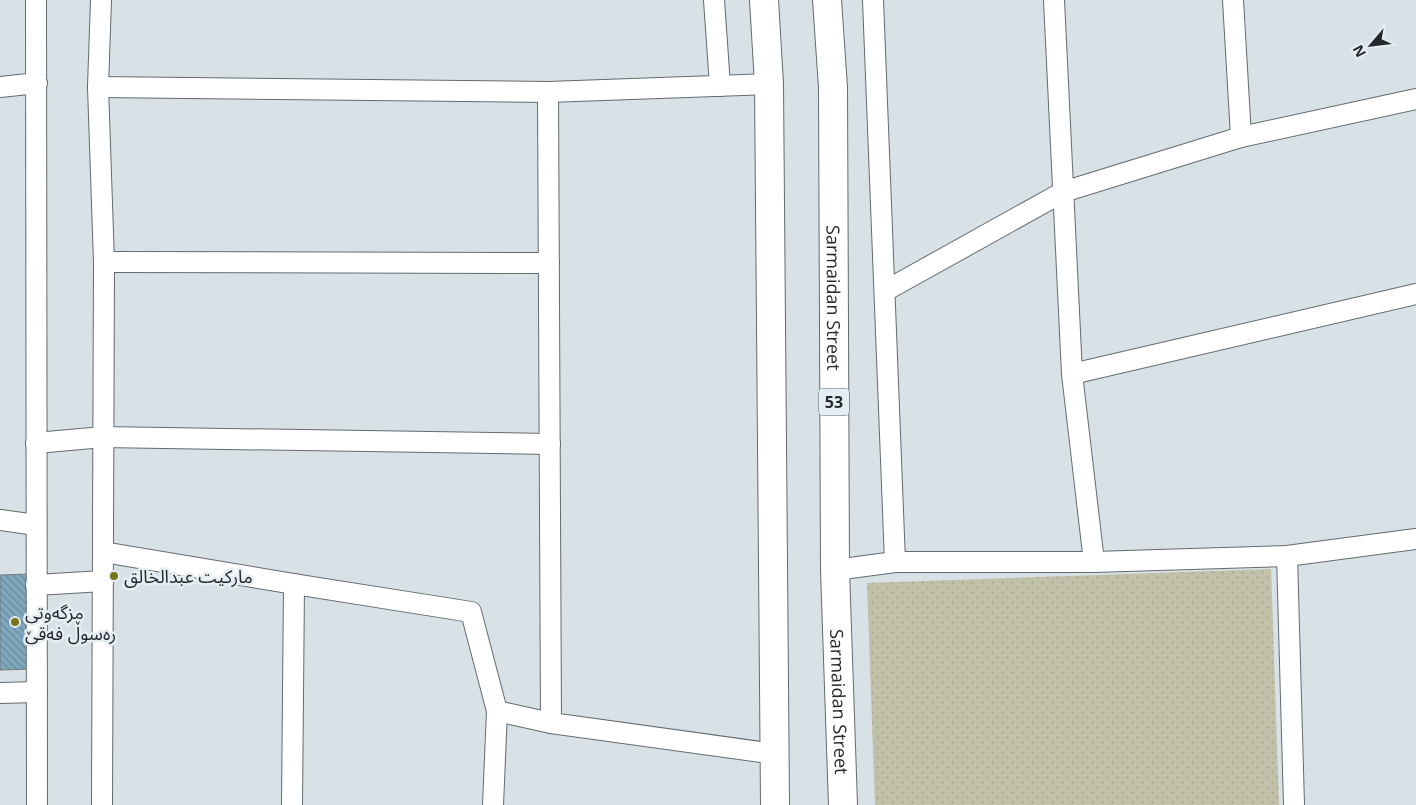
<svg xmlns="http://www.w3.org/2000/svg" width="1416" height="805" font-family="'Open Sans','Noto Sans Arabic',sans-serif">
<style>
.grass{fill:url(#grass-dots)}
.building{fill:url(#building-back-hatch);stroke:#747c81}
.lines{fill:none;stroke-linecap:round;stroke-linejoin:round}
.street-casing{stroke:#636b70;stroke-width:22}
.primary-casing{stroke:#636b70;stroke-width:30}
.street{stroke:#fff;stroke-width:20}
.primary{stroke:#fff;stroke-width:28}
.poi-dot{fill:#77751a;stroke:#e5eef3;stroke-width:2}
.labels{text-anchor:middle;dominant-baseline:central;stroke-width:5;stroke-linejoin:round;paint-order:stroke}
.shield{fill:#e5eef3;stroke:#5e6366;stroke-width:1}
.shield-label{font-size:16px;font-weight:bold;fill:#24282a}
.street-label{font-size:18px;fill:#24282a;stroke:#e5eef3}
.poi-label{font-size:18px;fill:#24282a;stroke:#e5eef3;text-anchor:start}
</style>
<defs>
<pattern id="grass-dots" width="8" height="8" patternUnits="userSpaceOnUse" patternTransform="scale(1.25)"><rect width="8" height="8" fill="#c1c1a9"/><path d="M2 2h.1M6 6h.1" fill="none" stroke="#a6a692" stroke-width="1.8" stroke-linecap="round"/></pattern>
<pattern id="building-back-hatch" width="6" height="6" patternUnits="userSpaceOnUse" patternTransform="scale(1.25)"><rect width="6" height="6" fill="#81a9bd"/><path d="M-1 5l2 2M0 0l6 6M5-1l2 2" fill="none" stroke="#698a9a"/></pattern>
</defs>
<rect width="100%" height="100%" fill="#d8e1e6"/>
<!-- grass -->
<path class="grass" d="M1271,569L1279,805H875L867,583Z"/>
<!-- building -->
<path class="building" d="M29,574L32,669L0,670V575Z"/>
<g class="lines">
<!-- street casing -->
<g class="street-casing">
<g id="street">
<path d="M36,0L37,805"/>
<path d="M101,0L98,87L104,262L102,805"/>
<path d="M714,0L720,86"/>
<path d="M873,0L895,562"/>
<path d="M1054,0L1072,374L1094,562"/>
<path d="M1233,0L1241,137"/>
<path d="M0,87L37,83"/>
<path d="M98,87L548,92L769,84"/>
<path d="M548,92L551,723"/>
<path d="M104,262L549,263"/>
<path d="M885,291L1063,192L1241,137L1416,99"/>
<path d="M1072,374L1416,294"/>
<path d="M36,443L103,437L550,444"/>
<path d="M0,520L36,525"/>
<path d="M103,552L294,584L471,612L497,711L493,805"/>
<path d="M1287,556L1294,805"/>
<path d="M835,570L895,562H1094L1287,556L1416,539"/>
<path d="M36,585L103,581"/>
<path d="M0,693L37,692"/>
<path d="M497,711L551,723L775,754"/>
<path d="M292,805L294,584"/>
</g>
</g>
<!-- primary casing -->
<g class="primary-casing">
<g id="primary">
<path d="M764,0L769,84L775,805"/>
<path id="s1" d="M827,0L833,87L835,570L843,805"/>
</g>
</g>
<!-- street -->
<use href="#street" class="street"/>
<!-- primary -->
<use href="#primary" class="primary"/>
</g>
<!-- markers -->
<g class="poi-dot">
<circle cx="114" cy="576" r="5"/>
<circle cx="15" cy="622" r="5"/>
</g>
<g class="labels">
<!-- shield labels -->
<rect class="shield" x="819" y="388.5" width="30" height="27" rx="4"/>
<g class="shield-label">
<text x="834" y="402">53</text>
</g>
<!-- street labels -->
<g class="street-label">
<text stroke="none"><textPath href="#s1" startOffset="298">Sarmaidan Street</textPath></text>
<text stroke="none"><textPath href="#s1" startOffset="702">Sarmaidan Street</textPath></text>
</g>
<!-- poi labels -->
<g class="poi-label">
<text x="124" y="576">ماركیت عبدالخالق</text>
<text x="25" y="612">مزگەوتی<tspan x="25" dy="21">رەسوڵ فەقێ</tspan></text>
</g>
</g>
<!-- north arrow -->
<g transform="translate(1371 45) rotate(242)" stroke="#e5eef3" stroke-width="4" paint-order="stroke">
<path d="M0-4L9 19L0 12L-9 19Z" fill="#24282a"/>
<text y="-8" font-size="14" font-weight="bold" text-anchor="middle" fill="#24282a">N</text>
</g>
</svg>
